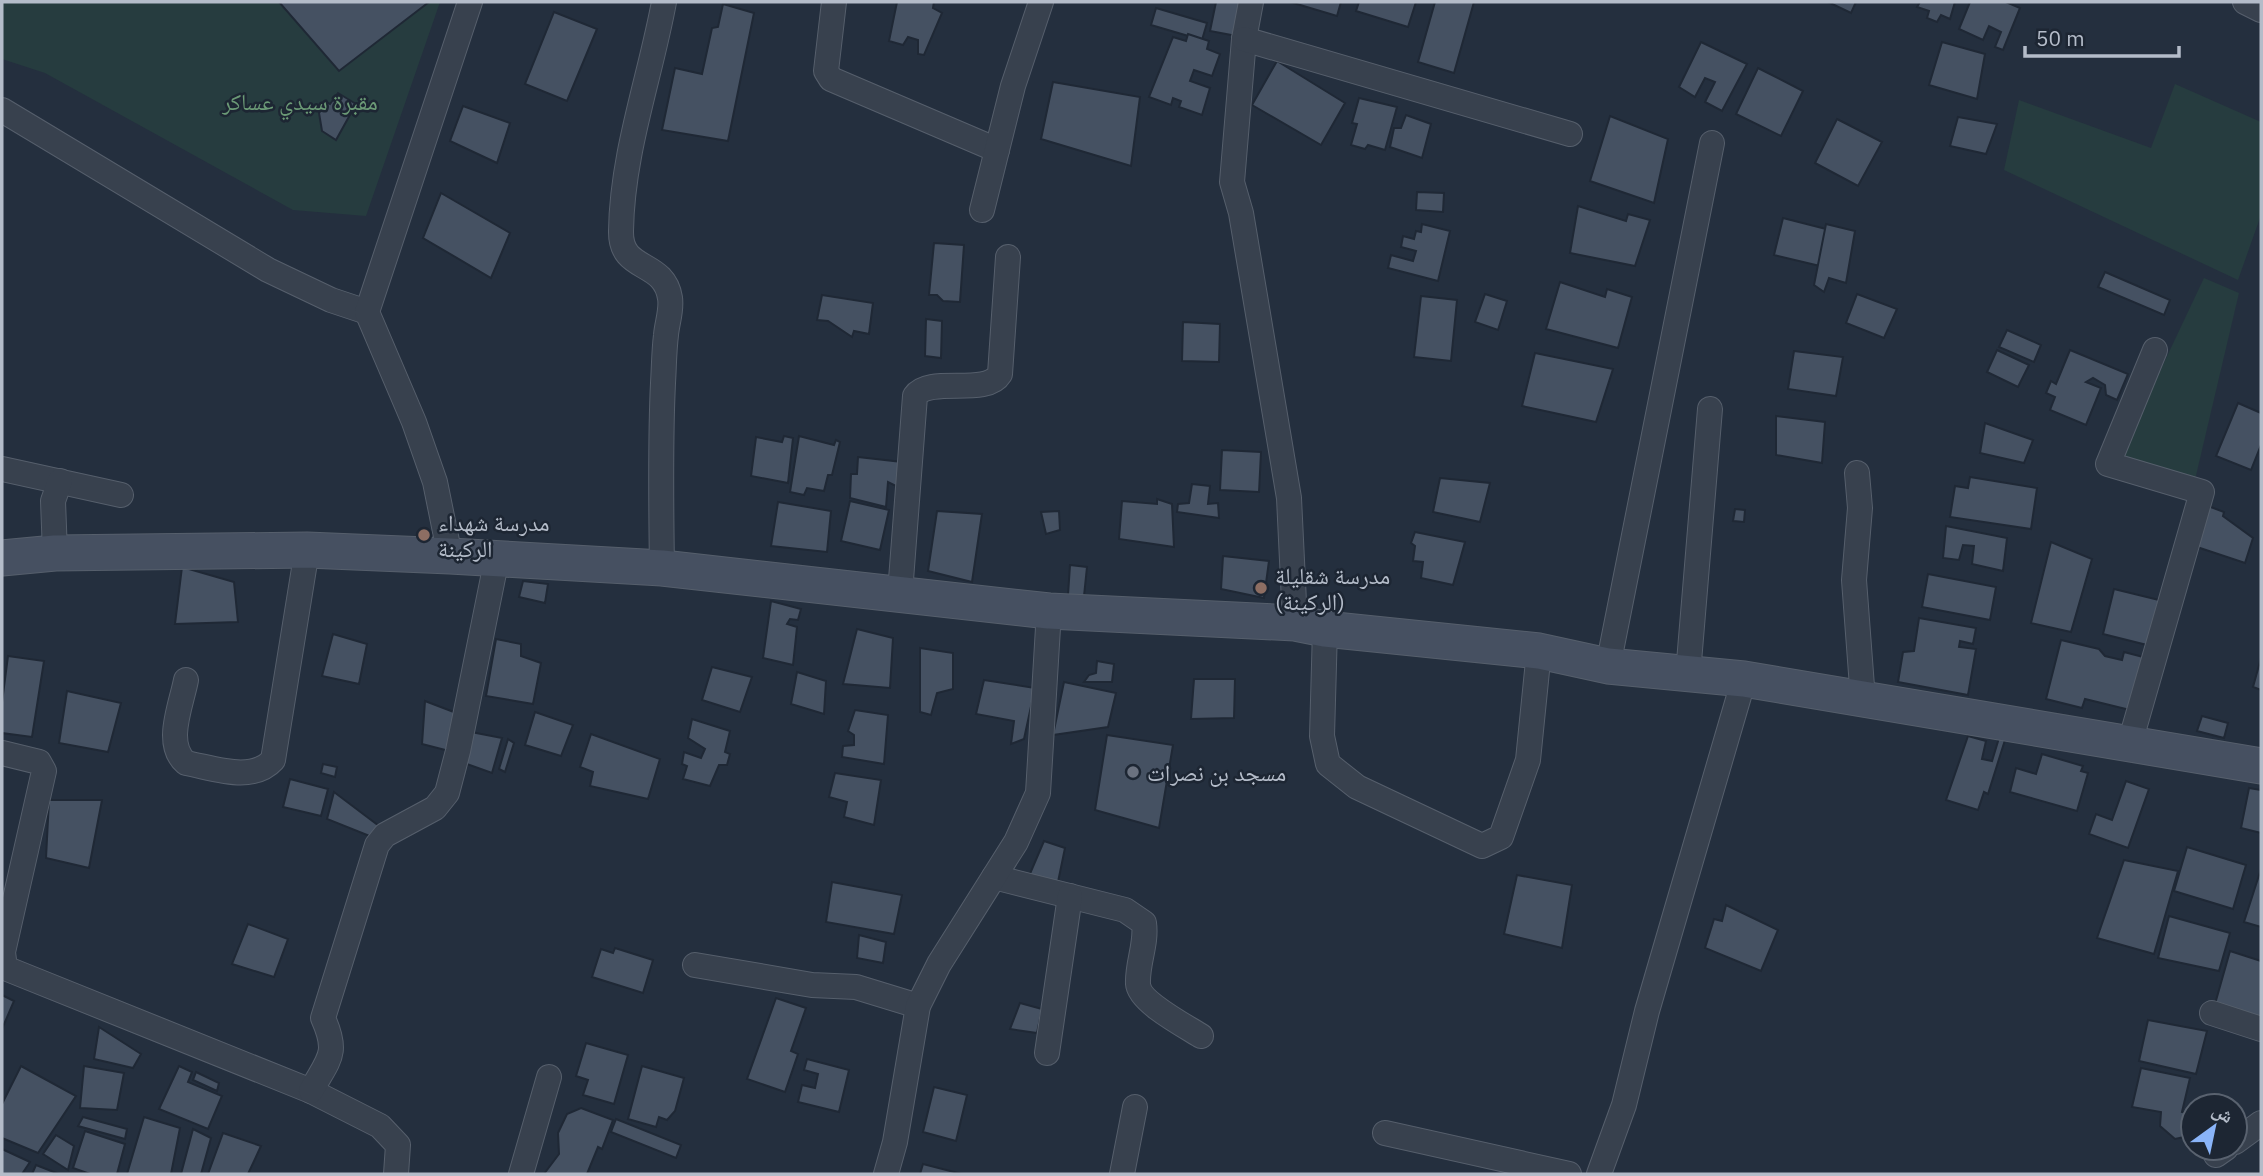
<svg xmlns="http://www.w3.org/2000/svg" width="2263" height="1176" font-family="'IBM Plex Sans','Noto Naskh Arabic',sans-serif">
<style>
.green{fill:#263c3f}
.building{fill:#455162;stroke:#1f2835;stroke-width:2}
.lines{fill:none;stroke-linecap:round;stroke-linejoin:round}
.street-casing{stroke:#565f6c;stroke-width:26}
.secondary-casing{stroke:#565f6c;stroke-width:37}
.street{stroke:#38414e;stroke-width:24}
.secondary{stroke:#465061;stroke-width:35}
.education-dot{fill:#8d6e63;stroke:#1d2633;stroke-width:2.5}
.worship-dot{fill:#6b7280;stroke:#1d2633;stroke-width:2.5}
.labels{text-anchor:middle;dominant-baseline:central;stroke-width:5;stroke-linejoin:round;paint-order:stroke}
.park-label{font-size:23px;fill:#6b9a76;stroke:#1d2633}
.poi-label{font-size:23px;fill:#b4bcc9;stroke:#1d2633;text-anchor:start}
</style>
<rect width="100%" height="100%" fill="#242f3e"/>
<!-- green -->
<g class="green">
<path d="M2,2H440L366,216L293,210L45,73L2,59Z"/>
<path d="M2175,84L2261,122V215L2238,280L2004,170L2019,100L2151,148Z"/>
<path d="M2204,278L2239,293L2194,484L2118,460Z"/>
</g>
<!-- building -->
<g class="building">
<path d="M279,2H429L339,71Z"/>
<path d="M897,2H934L933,8L942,13L924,55L918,54V40L908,37L903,45L889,41Z"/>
<path d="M1216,2H1248L1242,37L1210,31Z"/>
<path d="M1290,2H1341L1337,16Z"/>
<path d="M1359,2H1416L1408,27L1356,11Z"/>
<path d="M1435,2H1474L1454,73L1418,62Z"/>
<path d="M1828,2H1856L1851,13Z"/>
<path d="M1920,2H1955L1950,19L1941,15L1937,22L1927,18L1929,11L1917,7Z"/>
<path d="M1970,2H2006L2020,8L2003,50L1995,47L2001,32L1989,26L1983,40L1959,29Z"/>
<path d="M723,4L754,13L728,141L662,130L675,68L702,74L712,28L718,27Z"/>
<path d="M1156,8L1207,23L1202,40L1151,25Z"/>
<path d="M554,12L597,29L567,101L525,84Z"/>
<path d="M1188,34L1209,41L1207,49L1220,54L1212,76L1194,70L1190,81L1210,88L1202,115L1179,107L1181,101L1173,98L1171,105L1149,97L1173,37L1186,41Z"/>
<path d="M1701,42L1747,64L1722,111L1705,102L1715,82L1705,78L1695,97L1679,87Z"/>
<path d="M1942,42L1985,54L1977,99L1929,85Z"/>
<path d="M1277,61L1345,103L1321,145L1252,105Z"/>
<path d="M1758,68L1803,91L1781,136L1736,114Z"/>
<path d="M1053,82L1140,97L1131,166L1041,139Z"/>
<path d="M338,93L356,104L336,140L322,131L319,113L326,102L330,104Z"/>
<path d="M1359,98L1397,107L1385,150L1368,145L1365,149L1351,145L1357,124L1352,123Z"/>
<path d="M463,106L510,123L497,163L450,141Z"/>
<path d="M1406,115L1431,124L1422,158L1390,147L1394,128H1401Z"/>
<path d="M1610,116L1668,139L1654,203L1590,181Z"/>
<path d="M1958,117L1997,124L1986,154L1950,146Z"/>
<path d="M1837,119L1882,142L1858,186L1815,163Z"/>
<path d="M1417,192L1444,193L1443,212L1416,210Z"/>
<path d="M441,193L510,233L491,278L423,238Z"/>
<path d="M1578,206L1626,221L1628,214L1650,220L1635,266L1570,253Z"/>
<path d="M1783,218L1830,230L1820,266L1774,255Z"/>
<path d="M1422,224L1450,231L1438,281L1388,268L1391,255L1413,261L1416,251L1401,247L1403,236L1414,239L1416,231L1421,232Z"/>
<path d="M1826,224L1855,231L1846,283L1829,278L1824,292L1814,285Z"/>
<path d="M934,243L964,245L960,302L943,301L937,295H929Z"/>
<path d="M2105,272L2170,300L2164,315L2098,287Z"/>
<path d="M1560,282L1605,297L1607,289L1632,297L1618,348L1546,329Z"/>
<path d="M1485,294L1507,301L1498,330L1475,322Z"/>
<path d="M1857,294L1897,309L1884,338L1846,323Z"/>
<path d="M822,295L873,303L869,334L854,331L852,337L828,321L817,320Z"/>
<path d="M1421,296L1457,300L1451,361L1414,357Z"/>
<path d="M926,319L942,321L941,358L925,356Z"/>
<path d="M1183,322L1220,324L1219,362L1182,361Z"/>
<path d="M2007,330L2041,345L2034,362L1999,347Z"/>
<path d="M1997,350L2029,365L2018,387L1987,372Z"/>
<path d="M2070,350L2128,374L2117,400L2106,395L2105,385L2093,378L2086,382L2101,388L2086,425L2050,410L2055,397L2046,393L2051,381L2056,384Z"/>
<path d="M1794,351L1843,357L1836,396L1788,389Z"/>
<path d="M1535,353L1613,369L1596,422L1522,406Z"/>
<path d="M2238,403L2261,413V445L2251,470L2216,456Z"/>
<path d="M1776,416L1825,422L1822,463L1776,455Z"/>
<path d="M1985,423L2033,440L2024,463L1980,453Z"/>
<path d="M784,436L793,438L788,483L751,476L756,437L782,442Z"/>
<path d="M799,436L834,445L836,440L840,442L832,475H828L824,491L807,488L804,495L790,492Z"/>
<path d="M1222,450L1261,452L1259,492L1220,490Z"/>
<path d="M858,457L902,462L900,488L888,482L886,507L850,498L851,474H857Z"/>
<path d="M1970,477L2037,488L2031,529L1950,517L1955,486L1968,488Z"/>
<path d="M1440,478L1490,483L1480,522L1433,512Z"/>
<path d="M1192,484L1210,486L1208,504L1218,503L1219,518L1177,512L1178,504L1189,503Z"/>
<path d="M1157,499L1172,504L1174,547L1119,539L1122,501L1157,504Z"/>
<path d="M850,501L889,510L880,550L841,541Z"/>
<path d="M778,502L831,511L827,552L771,546Z"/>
<path d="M2208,506L2224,512L2223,516L2253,538L2245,563L2194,546Z"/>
<path d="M1735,509L1745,510L1744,522L1733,521Z"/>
<path d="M937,511L982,514L972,582L928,571Z"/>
<path d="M1059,511L1060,530L1046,534L1041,512Z"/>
<path d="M1946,526L2007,538L2003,571L1972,564L1974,546L1963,545L1959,560L1943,558Z"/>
<path d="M1415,532L1465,542L1453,585L1421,578L1423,562L1413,561L1415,546L1411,543Z"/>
<path d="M2051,542L2092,559L2071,632L2031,623Z"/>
<path d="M1223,556L1269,561L1264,598L1221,589Z"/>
<path d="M1070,565L1087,567L1084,596L1068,595Z"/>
<path d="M182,567L234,582L238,622L175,624Z"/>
<path d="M1928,574L1996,587L1990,620L1922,607Z"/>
<path d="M523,581L548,584L545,603L519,597Z"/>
<path d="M2114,589L2159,600L2147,645L2103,634Z"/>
<path d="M771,601L801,609L798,620L790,619L787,624L797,627L793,665L763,658Z"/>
<path d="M1919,618L1976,628L1973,644L1960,641L1959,647L1976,649L1968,695L1898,682L1903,652L1914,651Z"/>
<path d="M857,629L893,638L890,688L843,684Z"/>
<path d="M333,634L367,644L359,684L322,676Z"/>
<path d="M496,639L521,644V656L541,663L533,704L486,696Z"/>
<path d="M2061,640L2099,649L2105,656L2122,660L2124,652L2147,658L2134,711L2085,699L2082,708L2046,699Z"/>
<path d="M920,648L953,653V689L937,693L931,715L920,712Z"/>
<path d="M8,656L44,661L32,737L2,733V702Z"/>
<path d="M2261,658V690L2253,687Z"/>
<path d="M1097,661L1114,664L1112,682H1084L1089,675L1096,673Z"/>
<path d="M712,667L752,677L740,712L702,700Z"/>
<path d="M797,672L826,681L824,714L791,704Z"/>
<path d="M1194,679H1235L1234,718L1191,719Z"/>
<path d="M984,680L1035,688L1024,739L1011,744L1014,721L976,714Z"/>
<path d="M1064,682L1116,693L1108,727L1053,735Z"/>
<path d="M67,691L121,703L108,752L59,743Z"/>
<path d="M425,701L459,714L453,752L422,744Z"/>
<path d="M855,710L888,715L884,764L842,757L843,746L854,745V735L848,731Z"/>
<path d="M535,712L573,725L561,756L525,745Z"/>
<path d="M2202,716L2228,723L2224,738L2197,731Z"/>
<path d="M692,719L730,731L725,752L730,754L727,765H719L710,786L683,779L687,766L682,764L684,752L701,758L705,749L688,738Z"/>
<path d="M471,732L502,738L492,773L464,763Z"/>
<path d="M591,734L660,759L648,799L590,786L593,772L580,767Z"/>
<path d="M1107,735L1173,745L1159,828L1095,810Z"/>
<path d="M1968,736L1986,741L1982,759L1992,761L1999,738L2005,740L1988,794L1984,792L1978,810L1946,800Z"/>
<path d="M508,739L514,743L505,772L499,769Z"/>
<path d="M2042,754L2083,766L2081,771L2088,773L2077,811L2010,792L2016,768L2036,774Z"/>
<path d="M323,764L337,767L335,777L321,773Z"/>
<path d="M835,773L881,780L874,825L844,817L847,802L829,797Z"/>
<path d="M290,779L328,789L321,816L283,807Z"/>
<path d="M2126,781L2149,789L2128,848L2089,834L2096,814L2112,820Z"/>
<path d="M2249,788L2261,790V833L2241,828Z"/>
<path d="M334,792L379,826L372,837L327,819Z"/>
<path d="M49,800H102L89,868L46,858Z"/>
<path d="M1044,841L1065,848L1058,882L1029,876Z"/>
<path d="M2187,847L2246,865L2233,909L2174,891Z"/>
<path d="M2124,860L2178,871L2154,954L2097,938Z"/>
<path d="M2261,869V927L2244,922Z"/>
<path d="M1517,875L1572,885L1562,948L1504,934Z"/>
<path d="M832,882L902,895L894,934L826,922Z"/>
<path d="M1726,905L1778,930L1761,971L1705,948L1714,919L1722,921Z"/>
<path d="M2169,916L2230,933L2219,971L2158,958Z"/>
<path d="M248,924L288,939L274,977L232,964Z"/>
<path d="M859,935L886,942L883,963L857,958Z"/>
<path d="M615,948L653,960L643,993L592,977L601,949L613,953Z"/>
<path d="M2230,951L2261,961V1018L2215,1004Z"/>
<path d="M2,995L14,1001L2,1029Z"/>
<path d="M776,998L806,1008L791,1051L798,1054L785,1092L747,1079Z"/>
<path d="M1020,1003L1042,1009L1037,1033L1010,1029Z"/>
<path d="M2148,1020L2207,1031L2196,1074L2139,1061Z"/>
<path d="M99,1027L141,1054L133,1068L94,1059Z"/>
<path d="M586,1043L628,1055L614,1104L583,1095L588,1080L576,1076Z"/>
<path d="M807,1059L849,1070L839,1112L798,1102L802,1085L815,1088L818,1074L804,1070Z"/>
<path d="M21,1066L76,1096L38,1153L2,1138V1104Z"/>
<path d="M84,1066L124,1073L117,1110L80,1108Z"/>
<path d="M179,1066L192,1072L188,1082L222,1096L208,1129L159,1109Z"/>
<path d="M642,1066L684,1078L675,1111L667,1120L659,1117L656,1127L628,1119Z"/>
<path d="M2141,1068L2190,1078L2182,1112L2193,1114V1135L2175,1139L2160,1126L2161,1112L2132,1107Z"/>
<path d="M196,1072L219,1083L217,1091L193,1080Z"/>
<path d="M934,1087L967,1095L956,1141L923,1132Z"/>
<path d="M581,1108L613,1120L602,1149L598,1147L587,1174H544L559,1154L558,1133L567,1114Z"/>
<path d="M83,1117L127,1129L125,1139L78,1126Z"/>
<path d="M144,1117L180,1128L171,1174H127Z"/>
<path d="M616,1119L681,1145L676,1158L611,1132Z"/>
<path d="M193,1129L211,1138L201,1174H181Z"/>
<path d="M85,1131L125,1144L117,1174H90L73,1168Z"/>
<path d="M223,1133L261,1146L248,1174H208Z"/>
<path d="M56,1135L74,1146L68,1170L43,1154Z"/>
<path d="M2,1149L30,1162L22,1174H2Z"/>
<path d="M923,1164L962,1174H920Z"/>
<path d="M36,1165L59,1174H32Z"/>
</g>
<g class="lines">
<!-- street casing -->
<g class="street-casing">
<g id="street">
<path d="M834,2L826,71L831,79L997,150"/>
<path d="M1251,2L1244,39L1232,182L1241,213L1289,498L1295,623"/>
<path d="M2245,2L2261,10"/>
<path d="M1244,39L1570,134"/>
<path d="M2,110L268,270L331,300L367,312"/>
<path d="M982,210L1013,86L1041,2"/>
<path d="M2,469L121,495"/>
<path d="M1857,473L1860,508L1854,580L1863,700"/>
<path d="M55,553L53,501L60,481"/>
<path d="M450,556L435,482L414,422L367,312L470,2"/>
<path d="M662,568C661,506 660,444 663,383C664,367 664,351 666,335C667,323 672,310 670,298C664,259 620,273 621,231C622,153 650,78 664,2"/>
<path d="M900,593L915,396C929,375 986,397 1000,374L1008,257"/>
<path d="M1325,629L1322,736L1328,764L1357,787L1482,846L1501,837L1528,760L1539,651"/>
<path d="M1608,666L1712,143"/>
<path d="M1688,674L1710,409"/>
<path d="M186,680C181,706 164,744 186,763C214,768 252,783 273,760L307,550"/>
<path d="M2129,746L2202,492L2108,464L2155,350"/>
<path d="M2,753L39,762L44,771L3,952L5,968L311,1091L380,1126L398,1145L396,1174"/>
<path d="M994,877L1125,910L1144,923C1147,944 1137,963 1138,984C1139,1002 1187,1027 1201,1036"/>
<path d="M695,965L812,985L856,987L918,1006"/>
<path d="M2212,1013L2261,1029"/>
<path d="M1047,1053L1070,896"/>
<path d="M311,1091C329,1058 339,1054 323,1018L377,845L385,835L435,808L447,793L458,751L497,558"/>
<path d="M1385,1133L1569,1174"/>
<path d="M2235,1142L2261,1123"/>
<path d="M2216,1155L2226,1148"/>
<path d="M521,1174L549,1077"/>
<path d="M886,1174L895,1142L918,1006L939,964L1016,842L1038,793L1049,611"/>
<path d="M1122,1174L1135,1107"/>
<path d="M1599,1174L1624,1105L1647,1011L1744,679"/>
</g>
</g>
<!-- secondary casing -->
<g class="secondary-casing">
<path id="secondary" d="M2,558L55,553L307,550L450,556L662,568L1049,611L1295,623L1325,629L1539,651L1608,666L1744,679L2261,766"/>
</g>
<!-- street -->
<use href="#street" class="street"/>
<!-- secondary -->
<use href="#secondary" class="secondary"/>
</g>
<!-- markers -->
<g class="education-dot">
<circle cx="424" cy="535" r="7"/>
<circle cx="1261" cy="588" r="7"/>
</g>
<circle class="worship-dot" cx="1133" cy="772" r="7"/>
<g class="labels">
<!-- park labels -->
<g class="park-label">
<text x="300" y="101">مقبرة سيدي عساكر</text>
</g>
<!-- poi labels -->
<g class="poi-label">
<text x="438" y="522">مدرسة شهداء<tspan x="438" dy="26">الركينة</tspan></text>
<text x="1275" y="575">مدرسة شقليلة<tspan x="1275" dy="26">(الركينة)</tspan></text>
<text x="1147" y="772">مسجد بن نصرات</text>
</g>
</g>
<!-- border -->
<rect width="2263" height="1176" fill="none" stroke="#b4bcc9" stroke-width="7"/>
<!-- north arrow -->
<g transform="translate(2214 1127) rotate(33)"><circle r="33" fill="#1d2633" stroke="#59626f" stroke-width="2"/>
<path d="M0-5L12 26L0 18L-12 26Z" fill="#8ab4f8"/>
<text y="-10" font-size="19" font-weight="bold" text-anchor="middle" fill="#b4bcc9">ش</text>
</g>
<!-- scale -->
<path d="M2025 46v10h154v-10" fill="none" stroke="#b4bcc9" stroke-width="3.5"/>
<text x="2036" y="46" font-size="21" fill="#b4bcc9" stroke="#1d2633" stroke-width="5" paint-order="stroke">50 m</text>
</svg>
